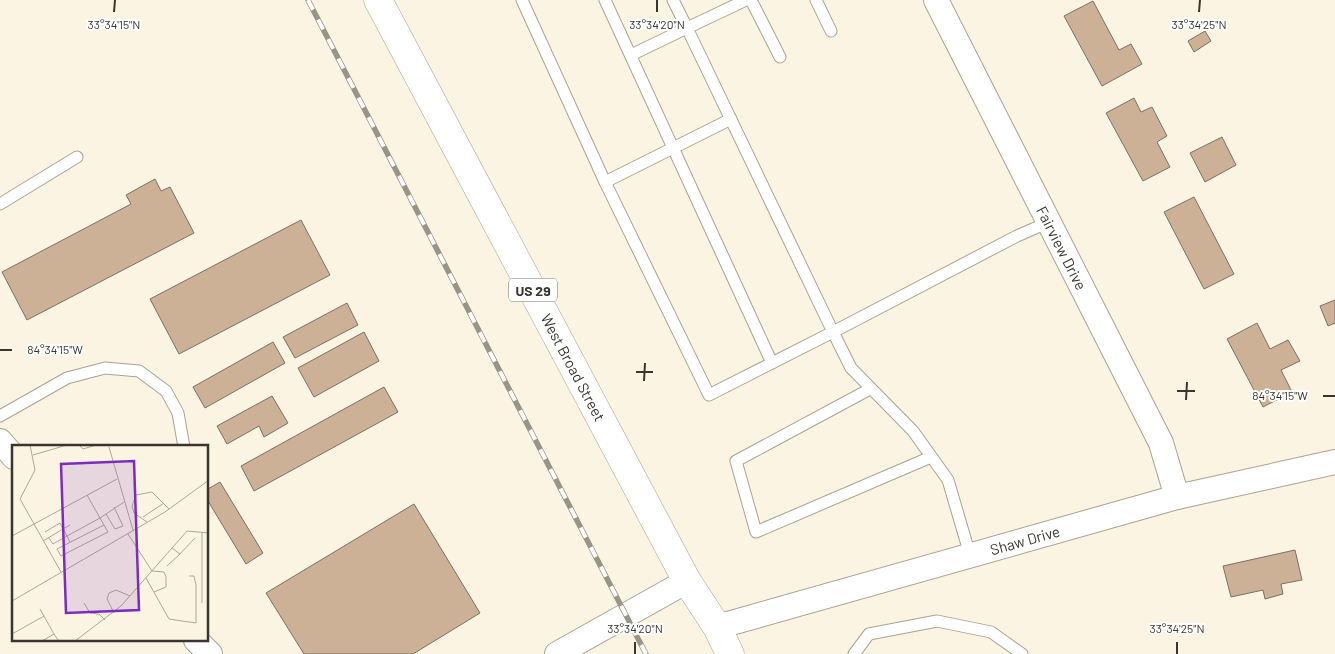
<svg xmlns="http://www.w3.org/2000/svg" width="1335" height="654" font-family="Barlow,sans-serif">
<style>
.building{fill:#ccb196;stroke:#7c7064}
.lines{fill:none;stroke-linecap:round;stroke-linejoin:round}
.lane-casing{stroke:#aaa393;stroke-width:13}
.street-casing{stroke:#aaa393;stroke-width:26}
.primary-casing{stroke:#aaa393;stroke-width:29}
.lane{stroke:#fff;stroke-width:11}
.street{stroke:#fff;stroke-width:24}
.primary{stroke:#fff;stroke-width:28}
.rail-casing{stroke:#999488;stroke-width:5.5}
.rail{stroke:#fff;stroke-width:4;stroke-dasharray:11;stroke-linecap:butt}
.ticks{fill:none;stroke:#39362f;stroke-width:2}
.labels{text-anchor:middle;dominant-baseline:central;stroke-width:4;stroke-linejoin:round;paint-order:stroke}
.shield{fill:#fff;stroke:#74726d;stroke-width:1}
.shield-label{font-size:14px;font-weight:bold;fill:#39362f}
.street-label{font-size:15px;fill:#39362f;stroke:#fff}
.inset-road{fill:none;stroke:#ada89b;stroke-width:1}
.view{fill:#7b2cbf;fill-opacity:0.15;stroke:#7b2cbf;stroke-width:2.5}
.inset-edge{fill:none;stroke:#39362f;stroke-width:2.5}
.ticks-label{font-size:12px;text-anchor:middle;fill:#39362f;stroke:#fff;stroke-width:4;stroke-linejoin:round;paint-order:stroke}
</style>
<rect width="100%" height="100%" fill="#fbf4e3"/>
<!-- building -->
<g class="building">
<path d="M1093,1L1119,50L1131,44L1142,64L1102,86L1064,16Z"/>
<path d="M1205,31L1211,41L1194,52L1188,41Z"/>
<path d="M1134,98L1141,112L1152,107L1167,136L1157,142L1170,167L1143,181L1106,113Z"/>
<path d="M1222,137L1236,165L1205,182L1190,153Z"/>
<path d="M155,179L161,191L170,187L194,233L27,320L2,272L131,204L126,195Z"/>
<path d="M1194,197L1234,274L1204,289L1164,212Z"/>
<path d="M301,220L330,275L179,354L150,299Z"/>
<path d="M1335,300V323L1328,326L1320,306Z"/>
<path d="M347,303L358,325L295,358L283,337Z"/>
<path d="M1257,323L1270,349L1288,340L1300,361L1281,370L1292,392L1263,407L1227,339Z"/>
<path d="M364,332L379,361L314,397L298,368Z"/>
<path d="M273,342L285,363L205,408L193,387Z"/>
<path d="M384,387L398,412L254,491L241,466Z"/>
<path d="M272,396L288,423L264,437L259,426L227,444L217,426Z"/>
<path d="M220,482L263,553L246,564L208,501V489Z"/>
<path d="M414,504L480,613L413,654H304L266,593Z"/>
<path d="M1295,550L1302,580L1281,584L1283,594L1265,599L1263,590L1231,597L1223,566Z"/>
</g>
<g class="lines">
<!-- lane casing -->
<g class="lane-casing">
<g id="lane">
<path d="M522,0L605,182L709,395L833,332L687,28L746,0"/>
<path d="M605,0L772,363"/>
<path d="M751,0L780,57"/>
<path d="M816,0L831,31"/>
<path d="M631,55L687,28L673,0"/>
<path d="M605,182L731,119"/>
<path d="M0,204L77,157"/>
<path d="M870,389L736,461L756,532L931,457"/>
<path d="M0,416L67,378L105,368L139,371L166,391L178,413L184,447"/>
<path d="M970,555L948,480L913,431L851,368L833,332L1017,236L1049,222"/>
<path d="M854,654L869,634L937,621L991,632L1022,654"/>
</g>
</g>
<!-- street casing -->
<g class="street-casing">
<g id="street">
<path id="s1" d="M936,0L1161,443L1177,497"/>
<path d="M0,441L14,457"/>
<path id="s2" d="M717,627L1177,497L1335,462"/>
<path d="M196,640L210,654"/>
<path d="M557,654L687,581"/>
</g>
</g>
<!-- primary casing -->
<g class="primary-casing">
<g id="primary">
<path id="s3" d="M378,0L687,581L717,627L730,654"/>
</g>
</g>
<!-- lane -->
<use href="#lane" class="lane"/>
<!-- street -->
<use href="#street" class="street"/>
<!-- primary -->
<use href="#primary" class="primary"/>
<!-- rail casing -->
<g class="rail-casing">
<path id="rail" d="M308,0L646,654"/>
</g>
<!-- rail -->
<use href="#rail" class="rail"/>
</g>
<!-- ticks -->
<path class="ticks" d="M114,12L115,0M657,12V0M1199,12L1200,0M0,350H12M636,372H653M644,381L645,363M1177,391H1195M1323,396H1335M1186,400L1187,382M635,654V642M1177,654V642"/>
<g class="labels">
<!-- shield labels -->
<rect class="shield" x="509" y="278.5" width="48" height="23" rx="4"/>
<g class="shield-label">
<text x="533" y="290">US 29</text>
</g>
<!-- street labels -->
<g class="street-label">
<text stroke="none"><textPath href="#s1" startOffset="278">Fairview Drive</textPath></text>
<text stroke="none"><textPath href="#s3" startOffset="416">West Broad Street</textPath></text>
<text stroke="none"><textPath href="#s2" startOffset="320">Shaw Drive</textPath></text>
</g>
</g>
<!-- overview -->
<g transform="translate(12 445)">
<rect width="196" height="196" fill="#fbf4e3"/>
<path class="inset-road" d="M18,0L23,25L8,54L49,127M67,0L71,4L84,0M97,2L121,85M21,10L55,0M75,50L88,73L112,57M94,69L103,84L111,81L102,62M131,72L152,58M135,77L122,68L120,61L124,50L140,47L157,64M33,87L48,78L51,84L58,80M116,89L140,126M0,91L105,34M36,92L41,99L55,91L58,97M31,96L51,84L55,91L88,73L96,87L49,111L45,104L92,80M168,109L183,93M155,121L168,109L160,103M140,126L152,127L154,132V142L142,147M134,133L157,174L184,178V140L182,131H177M0,156L153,67L197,35M72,158L78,168L87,169L93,175M190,158V87M28,164L42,189M102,168L95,154L97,148L104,145L118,151M0,189L32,171M30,196L42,189L46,195M63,196L109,161L175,86L197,88"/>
<path class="view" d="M122,16L127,165L54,168L49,19Z"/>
<rect width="196" height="196" class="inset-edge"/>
</g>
<g class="ticks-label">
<text x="114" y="29">33°34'15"N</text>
<text x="657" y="29">33°34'20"N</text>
<text x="1199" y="29">33°34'25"N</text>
<text x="55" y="354">84°34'15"W</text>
<text x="1280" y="400">84°34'15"W</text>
<text x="635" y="633">33°34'20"N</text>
<text x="1177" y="633">33°34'25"N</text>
</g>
</svg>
